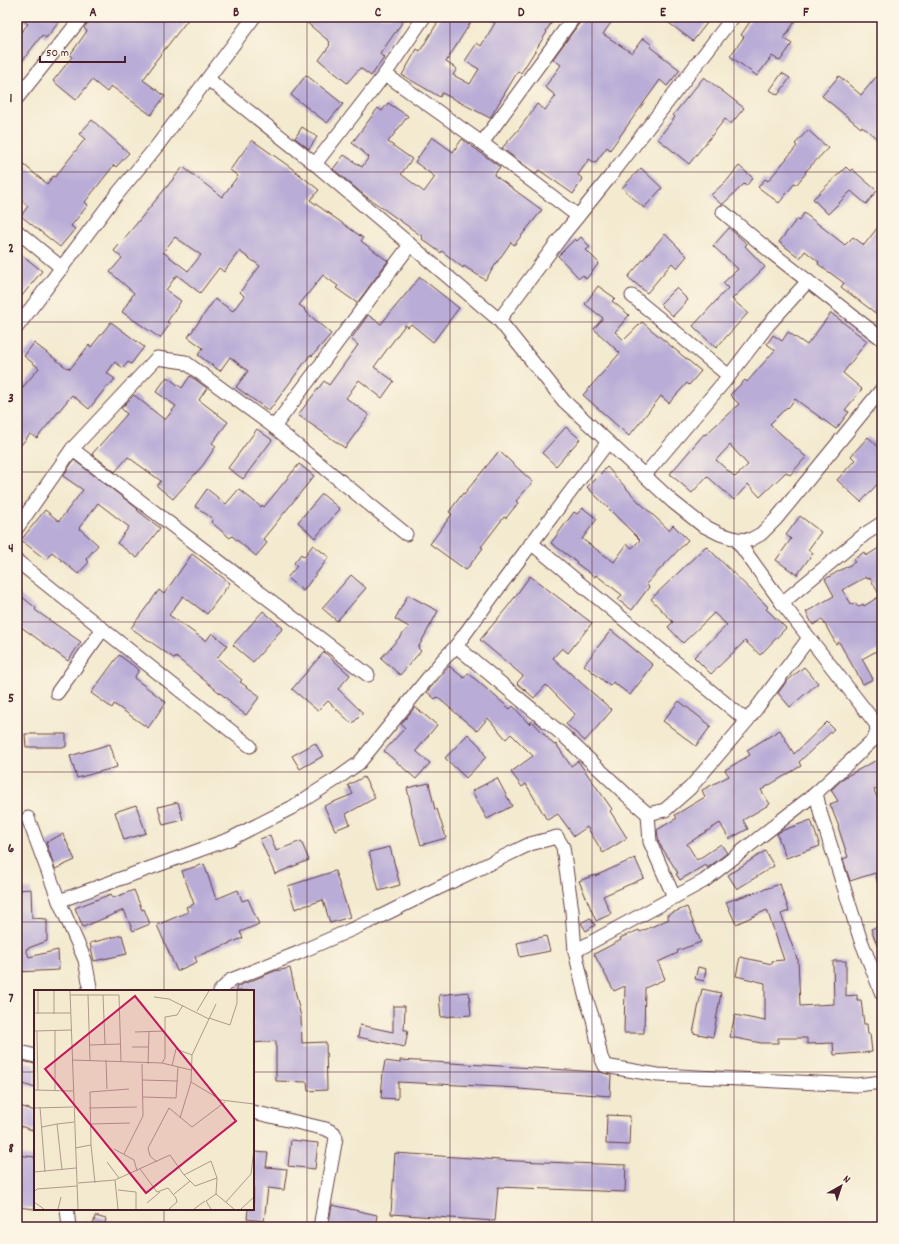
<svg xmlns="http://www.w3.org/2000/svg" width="899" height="1244" font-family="Dekko,sans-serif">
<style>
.building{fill:#b9acd7;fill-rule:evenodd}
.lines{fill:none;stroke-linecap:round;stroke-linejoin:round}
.minor-casing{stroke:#633d44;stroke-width:15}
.minor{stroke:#fff;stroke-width:13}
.grid{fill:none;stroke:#4a1f2b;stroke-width:1;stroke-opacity:0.55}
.inset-road{fill:none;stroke:#af998d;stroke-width:1}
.view{fill:#c2185b;fill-opacity:0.15;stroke:#c2185b;stroke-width:2}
.inset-edge{fill:none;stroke:#4a1f2b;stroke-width:2}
.neatline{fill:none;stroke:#4a1f2b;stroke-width:1.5}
.grid-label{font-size:13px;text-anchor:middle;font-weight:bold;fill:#4a1f2b}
</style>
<rect width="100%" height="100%" fill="#fcf5e5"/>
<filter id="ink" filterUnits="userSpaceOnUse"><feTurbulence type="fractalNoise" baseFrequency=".025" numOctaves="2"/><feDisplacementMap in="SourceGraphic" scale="8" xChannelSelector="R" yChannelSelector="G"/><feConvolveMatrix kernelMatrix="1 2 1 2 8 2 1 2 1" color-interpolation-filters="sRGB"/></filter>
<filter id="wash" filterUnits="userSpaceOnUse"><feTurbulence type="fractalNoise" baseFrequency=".012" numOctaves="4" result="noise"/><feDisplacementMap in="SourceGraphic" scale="16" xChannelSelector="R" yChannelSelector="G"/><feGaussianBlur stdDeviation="0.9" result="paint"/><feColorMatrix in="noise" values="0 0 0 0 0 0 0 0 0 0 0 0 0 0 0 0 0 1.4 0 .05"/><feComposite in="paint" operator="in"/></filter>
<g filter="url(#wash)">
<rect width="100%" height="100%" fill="#f3eacf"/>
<g id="blocks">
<!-- building -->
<g class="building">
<path d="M19,17H63L46,38L42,35L17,68V37L28,24Z"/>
<path d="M92,17H190L154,63H155L143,80L165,96L151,115L111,86L107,92L92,80L76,100L53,81L72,57L70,55L87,31L84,28Z"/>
<path d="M300,17H406L380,54L384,58L371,76L360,68L347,83L319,60L330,45L329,44L330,42Z"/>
<path d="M441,17H474L446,62L457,69L453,75L470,84L479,69L465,61L477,43L481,46L495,23L486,17H555L546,31L547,32L521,73L518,71L490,118L442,93L440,97L402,75L417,49L420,51Z"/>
<path d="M584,17H615L603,34L632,53L643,38L652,45L650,47L680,70L667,86L660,80L610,150L607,147L595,163L589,159L578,175L583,179L573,194L539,170L536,174L502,148L519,129L537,104L545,110L556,96L545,87L561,65L553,59Z"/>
<path d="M661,17H699L707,23L693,41Z"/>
<path d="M753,17H798L784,38L792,44L780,61L772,56L757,76L730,56L744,37L741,35Z"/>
<path d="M782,73L790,78L778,95L770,90Z"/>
<path d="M306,75L343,104L327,123L291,95Z"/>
<path d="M839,76L861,95L877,76L882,80V143L862,126L861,128L822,96Z"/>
<path d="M704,77L744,108L731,124L725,119L689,164L658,139L675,117L673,115Z"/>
<path d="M388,103L408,116L388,142L412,159L401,174L424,192L435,177L415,162L432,137L453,152L462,139L500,167L494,175L542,210L514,245L511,242L485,280L464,266L463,268L442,251L441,253L422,239L423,237L364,195L333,169L344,155L362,167L369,157L352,143L378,108L382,111Z"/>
<path d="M92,120L129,153L116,167L114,165L85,202L88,205L71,226L75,229L60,247L21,216L28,206L17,197V159L47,184L53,176L55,177L85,139L79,134Z"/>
<path d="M302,127L317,137L309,149L295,138Z"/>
<path d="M808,130L828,148L805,172L806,173L796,185L795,183L779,203L758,187L765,179L768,181L797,146L795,144Z"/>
<path d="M252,140L290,167L319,190L310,200L363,238L361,241L388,261L357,303L336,288L338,286L323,275L299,305L305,309L304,310L331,334L312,356L310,355L269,411L236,387L248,371L230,357L220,371L198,355L203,348L188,337L215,299L233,311L244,296L240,292L260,266L239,251L224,272L219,268L200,293L177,275L166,290L181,301L167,322L170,324L160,338L122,312L134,293L110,272L122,258L114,251L183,167L222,197L238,176L230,170ZM175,237L201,255L188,271L163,252Z"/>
<path d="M739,166L753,178L746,186L744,184L723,204H721L711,195L725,182V183Z"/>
<path d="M846,167L850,171L852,169L877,191L866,204L851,191L828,214L813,199Z"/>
<path d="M641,168L662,188L644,208L622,188Z"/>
<path d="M804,213L845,245L853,237L864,245L882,222V318L841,287L844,283L818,264L819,262L805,251L800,258L779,242L797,219L799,221Z"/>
<path d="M729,228L747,244L745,246L765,267L732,299L748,313L716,348L693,326L728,288L723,283L738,269L713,246Z"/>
<path d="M665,234L687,256L677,268L672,263L647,293L628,277Z"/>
<path d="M581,237L590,247L586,250L599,263L586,279L583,275L579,278L558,256L575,239L577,241Z"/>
<path d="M17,251L42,271L17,302Z"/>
<path d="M420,277L459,308L433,342L411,324L408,327L405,325L374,367L394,381L382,398L359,380L346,398L369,415L345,448L298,415L324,381L329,385L358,345L351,339L368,315L381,324Z"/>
<path d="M598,286L615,298L612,301L629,315L615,332L624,340L642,322L701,371L689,385L687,383L669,403L661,396L629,436L583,395L620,353L594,329L603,318L585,304Z"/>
<path d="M676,288L688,300L673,316L660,304Z"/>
<path d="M831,313L867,341L843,373L862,389L845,410L849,412L836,429L795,399L788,408L787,407L770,424L806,457L790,475L786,472L760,497L748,484L734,500L707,476L692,493L670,474L704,434L705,435L739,404L730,395L745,380L747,382L775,350L767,344L773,335L782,341L788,332L807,345ZM730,445L748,465L735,477L716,460Z"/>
<path d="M111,322L144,347L131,364L128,362L123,368L115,362L107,373L115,379L109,386L108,385L89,409L72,395L37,438L30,434L17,450V394L39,368L24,356L34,343L67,368L68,367L70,369L89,345L91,347Z"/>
<path d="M190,376L207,388L199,400L228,422L212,443L216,446L203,465L173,499L157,486L161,481L128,457L115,472L92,454L127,414L121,408L134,395L165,420L176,406L156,392L167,377L182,388Z"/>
<path d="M566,427L580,439L556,466L542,453Z"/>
<path d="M257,429L272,440L243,479L228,468Z"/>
<path d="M868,437L882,450V479L861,502L837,480L855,460L851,456Z"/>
<path d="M499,451L533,482L516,501L518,503L506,518L504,517L481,547L483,548L466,570L430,544L452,514L449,512L463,493L464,494Z"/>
<path d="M74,460L138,509L137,510L160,528L137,558L117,543L129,527L98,503L79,528L98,545L86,559L89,562L78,574L52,552L46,560L21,540L45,510L59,521L83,490L63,476Z"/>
<path d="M299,464L314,476L263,539L267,543L256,556L232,536L230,538L211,522L213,519L195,506L207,489L226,504L239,489L261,507L262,505L264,507Z"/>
<path d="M607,467L638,501L669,530L673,525L688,540L646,584L649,587L632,610L618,600L622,595L596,575L595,577L576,563L577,562L551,543L574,512L577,514L583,508L597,519L582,539L614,562L627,544L632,548L640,540L587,487Z"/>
<path d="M322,494L340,509L315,538L298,522Z"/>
<path d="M800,516L821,532L808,550L813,553L797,575L776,560L791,539L786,535Z"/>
<path d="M313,545L329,557L303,591L287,578L297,566L294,563L301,554L304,557Z"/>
<path d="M706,546L768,607L766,609L786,628L760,655L745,641L711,674L694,657L727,625L714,613L683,643L668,627L673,622L651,599Z"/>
<path d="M882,546V648L862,659L873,679L863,684L839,642L836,644L822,619L813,625L806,612L834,596L825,579L855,562L853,560L864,552L866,556ZM866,577L867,579L870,578L880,596L864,606L863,604L858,607L855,603L852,605L842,590Z"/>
<path d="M192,554L230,583L207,614L183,596L169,615L206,641L212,633L227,645L217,658L242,680L240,682L260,696L246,715L230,703L231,702L176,657L175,659L131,628L159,590L164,594Z"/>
<path d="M351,575L366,588L337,621L322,608Z"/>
<path d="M530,576L592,623L568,653L562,648L553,658L612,710L585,741L566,724L575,714L546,685L534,698L517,683L523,676L480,640L509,605Z"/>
<path d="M17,593L36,608L35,610L81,642L68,661L17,624Z"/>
<path d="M408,595L438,611L418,648L421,651L400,675L381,658L409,627L395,619Z"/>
<path d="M263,611L283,628L253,662L233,645Z"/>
<path d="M611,630L653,665L630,695L613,682L610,686L584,665Z"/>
<path d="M324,652L350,675L338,689L363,713L352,724L328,701L318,711L292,689Z"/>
<path d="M119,655L139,670L134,678L166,702L148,728L114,704L112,708L91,693Z"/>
<path d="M449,666L464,678L468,673L510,709L513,706L529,724L532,721L554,745L556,744L571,766L578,761L612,809L610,811L627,838L603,853L587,827L574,836L558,814L547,820L526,784L522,787L511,772L533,756L511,734L506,739L488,718L477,731L437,697L435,699L427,692Z"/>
<path d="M804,667L818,683L790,707L778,693L786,682Z"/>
<path d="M679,701L711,726L696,746L663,721Z"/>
<path d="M415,707L437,725L416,751L430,763L416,779L384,751L405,728L401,724Z"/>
<path d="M827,722L834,729L799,762L801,766L761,790L770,804L743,820L748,829L729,839L720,823L687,844L697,860L721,844L727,853L709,867H707L705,865L680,880L676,874L678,873L659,843L657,830L677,818L675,815L705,797L702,790L729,776L725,770L750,755L747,750L780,730L794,754Z"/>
<path d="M25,734H66V747H26Z"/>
<path d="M468,734L480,746L486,757L466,778L445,758Z"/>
<path d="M315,743L323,756L300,769L292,756Z"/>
<path d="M110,744L117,767L77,778L70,756Z"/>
<path d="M875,761L882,775V786L874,790L882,809V890H880L875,873L850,881L843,859L848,857L838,827H839L830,804L838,801L831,790L845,777Z"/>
<path d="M364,777L375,798L346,814L350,824L335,830L324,806L353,794L348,785Z"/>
<path d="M497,778L512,806L487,819L472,791Z"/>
<path d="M429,783L435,810L437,809L446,838L421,845L411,810H412L407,788Z"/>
<path d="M178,802L183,820L163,825L158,807Z"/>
<path d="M136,805L146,833L124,840L115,812Z"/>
<path d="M811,820L820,846L786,858L777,834L781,831Z"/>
<path d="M63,834L75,860L55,869L46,842Z"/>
<path d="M270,835L276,851L301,841L309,860L275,874L260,839Z"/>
<path d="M390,847L400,885L379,891L369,852Z"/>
<path d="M765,851L774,866L737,889L728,875Z"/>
<path d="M635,858L644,878L603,896L611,914L596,921L579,881L595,875V876Z"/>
<path d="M204,864L216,899L238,890L242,901L248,899L259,924L240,932L243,938L195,957L197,962L177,971L157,925L188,912L186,907L194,904L182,871Z"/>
<path d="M335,871L350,917L330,923L323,900L295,909L288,886Z"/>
<path d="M780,884L789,911L781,914L797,959H798L800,1006L834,1004L833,961H846V996L857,995V1000H861L864,1024H867L868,1034H870L872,1052L834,1055L833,1043L807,1044V1038H778V1043H761L730,1037L735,1015L765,1021V983L736,976L740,957L772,964V961L784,960L767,910L736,924L726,902Z"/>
<path d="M31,889L32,918L47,919V941L26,949L29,957L58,950L59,970L17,972V890Z"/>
<path d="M134,890L142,910L144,909L150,924L133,931L124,910L83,927L75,908L111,894L113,898Z"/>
<path d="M687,907L701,942L677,951L678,953L658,962L665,979L645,988L644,1033H624L625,986L614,991L594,954L621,940L620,938L639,930L640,932L669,919L667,915Z"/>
<path d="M590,918L595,925L586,931L581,923Z"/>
<path d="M882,925V956H881L871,929Z"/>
<path d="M122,935L127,954L94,961L90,943Z"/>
<path d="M546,936L550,951L520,957L517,943Z"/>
<path d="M698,967L706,969L704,981L695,979Z"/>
<path d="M290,968L301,1017L302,1043L326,1042L327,1090L308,1091L307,1082L276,1081V1041L253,1043V991H237L236,987L275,971Z"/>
<path d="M702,989L721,993L713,1037L693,1033Z"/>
<path d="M469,992L471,1015L441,1017L439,995Z"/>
<path d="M393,1006H405L404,1030H408L405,1047L358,1037L360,1025L393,1032Z"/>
<path d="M400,1060L600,1072L611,1075L610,1096L519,1089V1088L398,1082V1099L381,1098L383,1072L385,1061L400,1063Z"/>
<path d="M22,1061L35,1064V1088L20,1083L24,1070L20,1069Z"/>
<path d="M17,1105L35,1111V1131L17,1125Z"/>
<path d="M607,1115L630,1116L629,1145L606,1144Z"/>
<path d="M291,1140L318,1143L315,1169L288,1166Z"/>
<path d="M254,1152L268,1153L266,1167L287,1169L284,1190L268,1188L264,1221L247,1219L248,1209H253Z"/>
<path d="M395,1153L516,1161L626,1165L625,1192L498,1187L495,1221L391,1214Z"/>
<path d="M17,1155L35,1157V1209L17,1207Z"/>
<path d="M332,1205L377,1215L375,1227H328Z"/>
<path d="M95,1216L106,1219L104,1227H93Z"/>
</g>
</g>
</g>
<g filter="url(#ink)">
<use href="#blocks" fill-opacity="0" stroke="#633d44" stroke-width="1"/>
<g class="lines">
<!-- minor casing -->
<g class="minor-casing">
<g id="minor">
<path d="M385,74L482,143L578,216"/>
<path d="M208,79L315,164L499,320L564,401L673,502L702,525L720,534L736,539L750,540L761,534L776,519L882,389"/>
<path d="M17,98L82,17"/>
<path d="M482,143L574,17"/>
<path d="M315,164L385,74L424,17"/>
<path d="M723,212L772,253L882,339"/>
<path d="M17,231L62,268"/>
<path d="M632,296L729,376"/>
<path d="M499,320L562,236L609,178L733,17"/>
<path d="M17,327L114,198L157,146L254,17"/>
<path d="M274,427L410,245"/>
<path d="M72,449L368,675"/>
<path d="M644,476L729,376L768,325L808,281"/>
<path d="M17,528L72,449L157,358L185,362L274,427L406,534"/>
<path d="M736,539L782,603L876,724L877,731L874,739L816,793L821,815L860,938L882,994"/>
<path d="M531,543L747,721"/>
<path d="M17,561L250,746"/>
<path d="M782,603L865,534L882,523"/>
<path d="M456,646L563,735L634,802L648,814L665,810L690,788L747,721L809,638"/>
<path d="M57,693L103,629"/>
<path d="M648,814L650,842L674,897"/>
<path d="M28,818L59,901L85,960L90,987L88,991"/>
<path d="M59,901L230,839L291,808L338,778L359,763L441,662L456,646L516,564L608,442"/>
<path d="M575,951L704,881L816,793"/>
<path d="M220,991L231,980L298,953L373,920L426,894L530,844L557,837L563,847L572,911L575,951L585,995L593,1019L601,1057L605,1066L658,1075L857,1085L882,1082"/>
<path d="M17,1051L35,1056"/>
<path d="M253,1112L326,1129L334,1133L336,1138L320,1227"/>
<path d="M67,1209L69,1227"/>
</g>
</g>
<!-- minor -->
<use href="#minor" class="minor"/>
</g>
</g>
<!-- grid -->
<path class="grid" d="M164,17V991M307,17V1227M450,17V1227M592,17V1227M734,17V1227M17,172H882M17,322H882M17,472H882M17,622H882M17,772H882M17,922H882M17,1072H35M253,1072H882M164,1209V1227"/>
<!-- overview -->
<g transform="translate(34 990)">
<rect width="220" height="220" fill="#f3eacf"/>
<path class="inset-road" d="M20,1V24M36,1L44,219M37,5H85L87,71M54,5L56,70M69,5L71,54M120,7L135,9L175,29M182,14L158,65L157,92L187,110L220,114M163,21L175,1M0,23H37M4,24V1M175,28L196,35L203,13V1M21,40V101M0,41L38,40M3,41L4,100M101,42L131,41M56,55L86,54M98,57H114M38,70L128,73L157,80M72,70L73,99M128,73L131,68V27L143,25L149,15M114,74L115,42M138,76L142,59L158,65M108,90L144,91M0,100L39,101M109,107L142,108L144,77M6,117L11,182M0,118L39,117M55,118L103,117M146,128L157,92M56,134L96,133M8,137L23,134M57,155L61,193M41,158L57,155L56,102L95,99M80,159L100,170L103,181M90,164L109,126L108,74M73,172L85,188M123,172L116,166L114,158L135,118L158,137L191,112M106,179L123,202L134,198L142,208L143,212L135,219M28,180L23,134L40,132M0,182L42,178M150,185L161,196L183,188M81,190L84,219M44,193L81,190L136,165L150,185L177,171L183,188L182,204L172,211L177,219M84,200L102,202V219M0,202L3,199L43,196M140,204L156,191M182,204L200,219M0,212L10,219M192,212L217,184L220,159M113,213L126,202M24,219L27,207M160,219L171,211M207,219L220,207"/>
<path class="view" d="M101,6L202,131L112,203L11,79Z"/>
<rect width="220" height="220" class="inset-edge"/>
</g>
<!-- margin -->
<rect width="899" height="1244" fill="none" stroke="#fcf5e5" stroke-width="44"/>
<!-- north arrow -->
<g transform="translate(841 1186) rotate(39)" stroke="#fcf5e5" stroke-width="3" paint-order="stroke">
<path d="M0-3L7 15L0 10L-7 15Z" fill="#4a1f2b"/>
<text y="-6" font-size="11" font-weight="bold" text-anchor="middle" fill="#4a1f2b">N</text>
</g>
<!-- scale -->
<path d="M40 56v6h85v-6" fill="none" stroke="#4a1f2b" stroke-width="2"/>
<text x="46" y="56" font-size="12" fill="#4a1f2b" stroke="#fcf5e5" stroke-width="3" paint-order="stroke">50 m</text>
<rect x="22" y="22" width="855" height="1200" class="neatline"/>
<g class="grid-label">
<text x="93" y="16">A</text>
<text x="236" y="16">B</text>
<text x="378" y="16">C</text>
<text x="521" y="16">D</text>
<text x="663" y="16">E</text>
<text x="806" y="16">F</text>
<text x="11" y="102">1</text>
<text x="11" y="252">2</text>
<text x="11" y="402">3</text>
<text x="11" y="552">4</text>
<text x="11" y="702">5</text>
<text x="11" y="852">6</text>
<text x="11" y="1002">7</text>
<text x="11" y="1152">8</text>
</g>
</svg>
